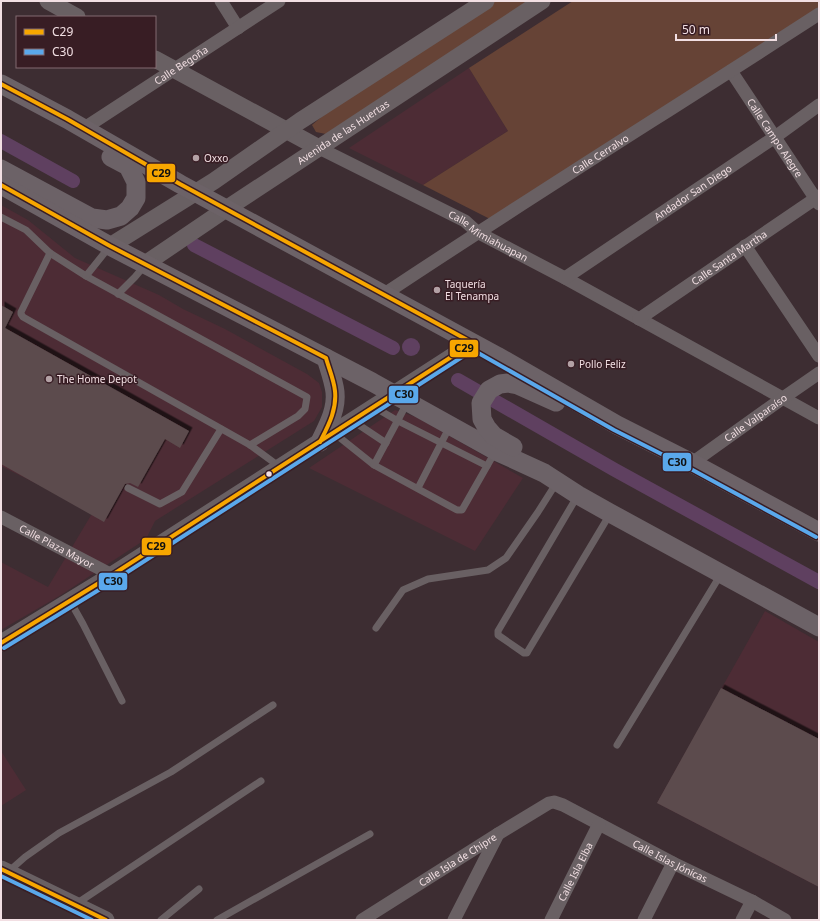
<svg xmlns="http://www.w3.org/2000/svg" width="820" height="921" font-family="'Noto Sans',sans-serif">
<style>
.built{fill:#4d2c35}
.green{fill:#664336}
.water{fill:#5f4060}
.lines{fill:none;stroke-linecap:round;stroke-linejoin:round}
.canal{stroke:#5f4060;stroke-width:14}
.building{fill:#5c4b4d;filter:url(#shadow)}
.service{stroke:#696063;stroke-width:7}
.minor{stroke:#696063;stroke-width:13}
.tertiary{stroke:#696063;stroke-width:17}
.secondary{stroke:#6c6267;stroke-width:19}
.bus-1-casing{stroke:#381d24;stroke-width:7}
.bus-2-casing{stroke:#381d24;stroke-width:7}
.bus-1{stroke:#f7a600;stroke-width:4}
.bus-2{stroke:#5aa8eb;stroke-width:4}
.poi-dot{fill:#b3a1a5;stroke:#381d24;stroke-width:1.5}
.bus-dot{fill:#f2dfe3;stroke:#381d24;stroke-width:1.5}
.labels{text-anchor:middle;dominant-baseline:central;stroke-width:3;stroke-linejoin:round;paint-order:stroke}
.street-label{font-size:10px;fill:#f2dfe3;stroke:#381d24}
.poi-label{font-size:10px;fill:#f2dfe3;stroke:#381d24;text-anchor:start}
.line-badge{stroke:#381d24;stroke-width:1.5}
.pale-badge-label{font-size:11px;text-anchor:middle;font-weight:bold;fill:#111}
</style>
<defs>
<filter id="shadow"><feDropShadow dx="3.5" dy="-3.5" stdDeviation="0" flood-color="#0009"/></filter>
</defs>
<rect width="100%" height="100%" fill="#3d2d32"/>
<!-- built -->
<g class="built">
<path d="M469,68L508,131L423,185L349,148Z"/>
<path d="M1,205L28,220L75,258L159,295L183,309L225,329L307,374L319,383L322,392V407L314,421L155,521L146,539L61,595L1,630V562L48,587L93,512L1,466Z"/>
<path d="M395,410L416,417L523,478L475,551L309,468Z"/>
<path d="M765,611L819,642V887L657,803Z"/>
<path d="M1,751L26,790L1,806Z"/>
</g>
<!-- green -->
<g class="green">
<path d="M495,1H533L326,134L316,132L312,125L333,107Z"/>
<path d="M573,1H819V8L490,219L423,185L508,131L469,68Z"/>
</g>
<!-- water -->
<circle class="water" cx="411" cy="347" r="9"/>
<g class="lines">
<!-- canal -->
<g class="canal">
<path d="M1,141L73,181"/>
<path d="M194,245L393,348"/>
<path d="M458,380L615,470L819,582"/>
</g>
</g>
<!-- building -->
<g class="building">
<path d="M1,305L13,312L5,328L189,431L180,448L165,439L138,487L130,483L125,484L104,522L1,464Z"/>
<path d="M721,688L819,739V887L657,803Z"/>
</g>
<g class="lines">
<!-- service -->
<g class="service">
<path d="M1,217L26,230L50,253L86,276L307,397L305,409L298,416L250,445"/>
<path d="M50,253L21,312V314L23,317L250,445L280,467"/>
<path d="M86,276L110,246"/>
<path d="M118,294L135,277L145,265"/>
<path d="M374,407L398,421L487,466"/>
<path d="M353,421L386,443"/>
<path d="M334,433L374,465L457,510H462L495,452"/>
<path d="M374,465L407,403"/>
<path d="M128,488L160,504L182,492L221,429"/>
<path d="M418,488L450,426"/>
<path d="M578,495L498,631V635L524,653H527L528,651L610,514"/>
<path d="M70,601L83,624L122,701"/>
<path d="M376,628L403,590L428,579L488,570L506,558L538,512L557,482"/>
<path d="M617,745L721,574"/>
<path d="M8,872L25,857L59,833L171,772L273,705"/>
<path d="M76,904L261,781"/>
<path d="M161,920L199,889"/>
<path d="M217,920L370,834"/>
</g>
<!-- minor -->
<g class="minor">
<path d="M221,1L238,28"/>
<path id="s1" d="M731,71L819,204"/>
<path id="s2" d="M83,129L279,1"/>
<path id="s3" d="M319,148L465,221L477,232L565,278L819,418"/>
<path d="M745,246L819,356"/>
<path id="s4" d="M565,278L775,137L819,105"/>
<path id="s5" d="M383,295C527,199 674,108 819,14"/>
<path id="s6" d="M639,319L819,196"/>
<path id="s7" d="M692,463L783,398L819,373"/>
<path id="s8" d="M1,517L112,575"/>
<path id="s9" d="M362,920L498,834L549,803L554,802L563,805L673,863L752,901L785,920"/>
<path d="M454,920L498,834"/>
<path id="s10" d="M551,920L599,824"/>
<path d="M644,920L673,863"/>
<path d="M742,920L752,901"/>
</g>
<!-- tertiary -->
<g class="tertiary">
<path d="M48,1L77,17"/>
<path d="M155,59L319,148"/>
<path d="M110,246L214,181L300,121L486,1"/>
<path id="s11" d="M145,264L226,209L542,1"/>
<path d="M1,643L112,575L394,394L473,343"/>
<path d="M1,869L106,920"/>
</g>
<!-- secondary -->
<g class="secondary">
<path d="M1,84L67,119L180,184L497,356L617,425L692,463L819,532"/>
<path d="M1,169L92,218L107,220L121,216L130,208L136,198V182L128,166L111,157"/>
<path d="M1,185L110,246L372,382L415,406L496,451L544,473L578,495L610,513L819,627"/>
<path d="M320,442C327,427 337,410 335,392C334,382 329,368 326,358"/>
<path d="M513,447L494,436L487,428L482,419L481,403L489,390L500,384L508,383L518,385L556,402"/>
</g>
<!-- bus-1 casing -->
<g class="bus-1-casing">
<g id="bus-1">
<path d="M1,84L67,119L180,184L473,343L112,575L1,643"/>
<path d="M1,185L110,246L326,358C329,369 334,380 335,391C337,410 328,426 320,442"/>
<path d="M1,869L106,920"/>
</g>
</g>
<!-- bus-2 casing -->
<g class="bus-2-casing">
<g id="bus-2">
<path d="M4,648L115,580L473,350L614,430L689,468L816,537"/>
<path d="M1,876L92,920"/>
</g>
</g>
<!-- bus-1 -->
<use href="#bus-1" class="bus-1"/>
<!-- bus-2 -->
<use href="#bus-2" class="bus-2"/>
</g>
<!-- markers -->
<g class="poi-dot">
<circle cx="196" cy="158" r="4"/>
<circle cx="437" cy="290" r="4"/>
<circle cx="571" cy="364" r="4"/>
<circle cx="49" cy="379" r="4"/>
</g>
<circle class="bus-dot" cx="269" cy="474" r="3.5"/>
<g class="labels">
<!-- street labels -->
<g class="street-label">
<text stroke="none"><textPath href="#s2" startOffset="117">Calle Begoña</textPath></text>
<text stroke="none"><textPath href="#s11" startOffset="238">Avenida de las Huertas</textPath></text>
<text stroke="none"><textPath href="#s1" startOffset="80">Calle Campo Alegre</textPath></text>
<text stroke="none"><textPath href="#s5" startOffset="259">Calle Cerralvo</textPath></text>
<text stroke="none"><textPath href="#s4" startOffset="154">Andador San Diego</textPath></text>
<text stroke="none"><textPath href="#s3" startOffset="191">Calle Mimiahuapan</textPath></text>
<text stroke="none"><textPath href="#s6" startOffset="109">Calle Santa Martha</textPath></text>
<text stroke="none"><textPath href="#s7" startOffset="78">Calle Valparaíso</textPath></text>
<text stroke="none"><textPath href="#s8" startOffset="63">Calle Plaza Mayor</textPath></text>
<text stroke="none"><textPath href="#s9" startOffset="113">Calle Isla de Chipre</textPath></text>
<text stroke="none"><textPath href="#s9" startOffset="356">Calle Islas Jónicas</textPath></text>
<text stroke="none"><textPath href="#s10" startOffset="54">Calle Isla Elba</textPath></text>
</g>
<!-- poi labels -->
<g class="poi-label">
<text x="204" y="158">Oxxo</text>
<text x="445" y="284">Taquería<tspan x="445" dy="12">El Tenampa</tspan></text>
<text x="579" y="364">Pollo Feliz</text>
<text x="57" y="379">The Home Depot</text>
</g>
</g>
<g class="line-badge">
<rect x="146" y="163" width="30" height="20" rx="4" fill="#f7a600"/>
<rect x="449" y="339" width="30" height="19" rx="4" fill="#f7a600"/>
<rect x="388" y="385" width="31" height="19" rx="4" fill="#5aa8eb"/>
<rect x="662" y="452" width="30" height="20" rx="4" fill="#5aa8eb"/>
<rect x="141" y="537" width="31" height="19" rx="4" fill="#f7a600"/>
<rect x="98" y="572" width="30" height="19" rx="4" fill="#5aa8eb"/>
</g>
<g class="pale-badge-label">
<text x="161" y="177">C29</text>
<text x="464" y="352">C29</text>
<text x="404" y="398">C30</text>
<text x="677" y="466">C30</text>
<text x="156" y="550">C29</text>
<text x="113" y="585">C30</text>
</g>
<!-- border -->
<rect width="820" height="921" fill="none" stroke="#f2dfe3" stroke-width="4"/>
<!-- legend -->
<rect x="16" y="16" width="140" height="52" fill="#381d24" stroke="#826b70"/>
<rect x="24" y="29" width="20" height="6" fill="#f7a600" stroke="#826b70"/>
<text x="52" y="36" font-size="12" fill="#f2dfe3">C29</text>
<rect x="24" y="49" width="20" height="6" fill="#5aa8eb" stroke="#826b70"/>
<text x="52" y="56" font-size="12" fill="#f2dfe3">C30</text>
<!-- scale -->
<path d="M676 34v6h100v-6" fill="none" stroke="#f2dfe3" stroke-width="2"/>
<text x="682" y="34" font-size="12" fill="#f2dfe3" stroke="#381d24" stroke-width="3" paint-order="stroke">50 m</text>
</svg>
